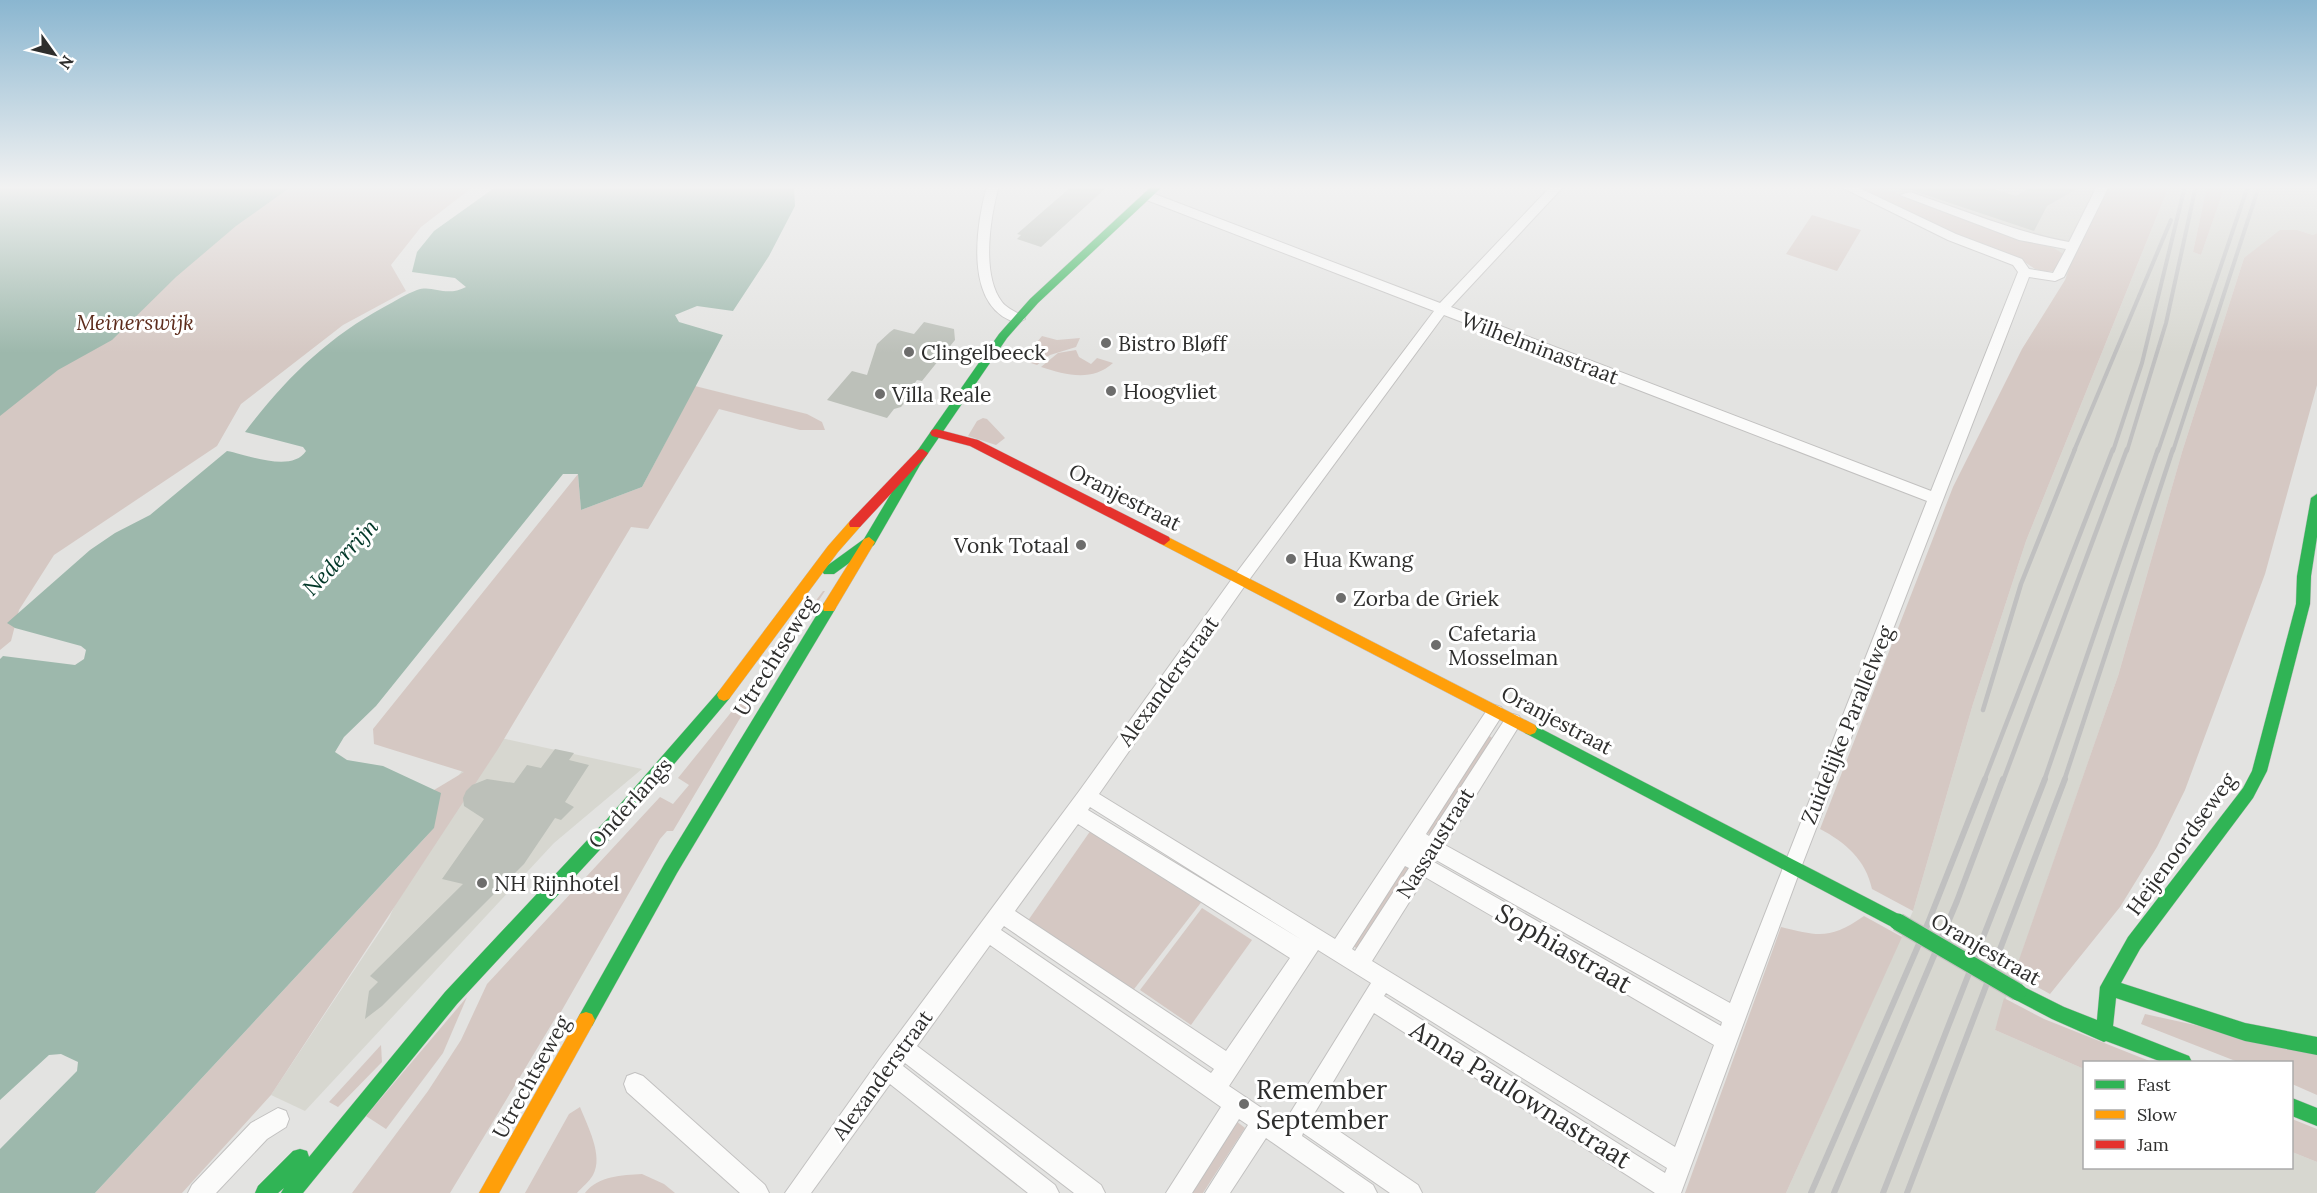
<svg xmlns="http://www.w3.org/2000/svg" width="2317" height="1193" font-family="Lora,serif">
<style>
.built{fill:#d7d7d0}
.green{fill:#d5c8c3}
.water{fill:#9db8ac}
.building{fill:#bcc0b9}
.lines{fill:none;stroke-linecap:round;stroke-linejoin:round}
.street-casing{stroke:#c2c1c0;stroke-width:2}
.fast-casing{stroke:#c2c1c0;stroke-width:1}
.slow-casing{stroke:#c2c1c0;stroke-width:1}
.jam-casing{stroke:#c2c1c0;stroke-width:1}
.street{fill:#fbfbfa;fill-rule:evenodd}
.fast{fill:#30b455;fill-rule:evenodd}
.slow{fill:#ff9f0a;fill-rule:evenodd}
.jam{fill:#e5322d;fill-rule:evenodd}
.rail-far2{stroke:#c0c0c0;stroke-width:4}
.rail-far1{stroke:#c0c0c0;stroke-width:4.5}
.rail{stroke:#c0c0c0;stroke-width:6}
.fast-bridge-casing{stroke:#c2c1c0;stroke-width:19;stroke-linecap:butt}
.fast-bridge{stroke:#30b455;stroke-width:17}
.poi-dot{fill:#6d6d6c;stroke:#fff;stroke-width:2}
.labels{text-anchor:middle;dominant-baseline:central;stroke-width:6;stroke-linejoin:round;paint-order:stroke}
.park-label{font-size:21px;font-style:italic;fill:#5d2c1c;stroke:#fff}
.poi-label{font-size:21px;fill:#2e2e2d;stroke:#fff;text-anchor:start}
.street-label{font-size:21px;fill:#2e2e2d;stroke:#fff}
.water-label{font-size:22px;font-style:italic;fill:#003627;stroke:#fff}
.near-street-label{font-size:26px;fill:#2e2e2d;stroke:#fff}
.near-poi-label{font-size:26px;fill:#2e2e2d;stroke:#fff;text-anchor:start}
</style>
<rect width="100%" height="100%" fill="#e3e3e1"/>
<!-- built -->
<g class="built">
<path d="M1857,186H2119L2074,278L2044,269Z"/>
<path d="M2169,186H2207L2193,252L2201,255L2225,186L2317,188V233L2313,235L2297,230L2244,258L2182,452L2118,676L1995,1030L2084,1069V1168H2292V1152L2317,1162V1193H1786L1913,911L1973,704L2026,541Z"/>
<path d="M487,735L642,769L554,843L305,1111L271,1095L389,918L445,795Z"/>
</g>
<!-- green -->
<g class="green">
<path d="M0,186H474L421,227L391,265L406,291L343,325L241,404L217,446L54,555L19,610L11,641L0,650Z"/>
<path d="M1852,186H1875L1987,223L2021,239L2054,248L2063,254L2054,271L2047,272L2035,269L2023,261L1978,245Z"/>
<path d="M2109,186H2169L2026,541L1973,704L1913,911L1872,889C1866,860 1845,842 1820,829L1953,487L2022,349L2065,280L2077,248Z"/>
<path d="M2207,186H2225L2201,255L2193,252Z"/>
<path d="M1812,215L1861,230L1837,271L1786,254Z"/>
<path d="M2280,230H2297L2313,235L2317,233V385L2265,574L2185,790L2157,847L2120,907L2050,994L2014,974L2118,676L2182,452L2244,258Z"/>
<path d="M1042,336L1057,340L1080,338L1076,347L1050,355L1037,365L1022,360Z"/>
<path d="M1076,350L1079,357L1091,364L1097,358L1113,363C1092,382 1066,375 1041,367L1058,353Z"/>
<path d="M695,386L807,414L822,422L825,430H800L719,409L648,529L631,527L498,749L271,1095L182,1193H95L434,828V790L464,772L374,744L373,729L578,474L581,510L642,487Z"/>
<path d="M983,418L987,419L1005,438L996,445L968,436L977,421Z"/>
<path d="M823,591H825L739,720L673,831H667L660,839L558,1017H556L450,1193H352L428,1091L461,1040L487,984L660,797L673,804L689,785L678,778L758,679Z"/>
<path d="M1486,734L1494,739L1433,836L1425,832Z"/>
<path d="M1091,830L1203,900L1131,993L1027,922Z"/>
<path d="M1402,865L1411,870L1360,950L1351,945Z"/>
<path d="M1202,908L1252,940L1191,1025L1140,990Z"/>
<path d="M1864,916L1902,937L1786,1193H1685L1781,927C1818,936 1830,940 1864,916Z"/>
<path d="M467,997L443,1053L386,1129L366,1116Z"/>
<path d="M2004,998L2044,1019L2152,1062H2084V1069L1995,1030Z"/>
<path d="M2145,1014L2317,1052V1095L2292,1084V1062H2238L2141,1024Z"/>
<path d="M381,1045L382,1062L338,1107L329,1102Z"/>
<path d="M580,1107C587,1125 604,1156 593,1175C589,1182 582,1187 577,1193H525L569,1114Z"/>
<path d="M2292,1119L2317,1129V1162L2292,1152Z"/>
<path d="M1236,1121L1245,1128L1203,1193H1190Z"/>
<path d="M642,1174L664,1184L675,1193H585C598,1176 622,1175 642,1174Z"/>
</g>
<!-- water -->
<g class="water">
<path d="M0,186H292L236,226L176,277L112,340L58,370L0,416Z"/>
<path d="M497,186H777L794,188L795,206L769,256L733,311L697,306L675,315L679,322L723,335L642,487L581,510L578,474H563L376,706L344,737L335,752L347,760L383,766L441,793L434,828L95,1193H0V1149L77,1071L78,1062L61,1054L49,1055L0,1100V659L3,656L75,665L84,659L86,650L81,646L15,628L7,623L90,550L115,533L150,515L227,451C248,455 292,473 306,451L303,447L245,432C284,380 327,338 384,307C395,301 406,294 417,290C433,284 445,298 466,287L455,278L412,272L417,252L434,231Z"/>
</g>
<!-- building -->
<g class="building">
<path d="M1072,186H1108L1041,247L1017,239L1021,235L1017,234Z"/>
<path d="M1901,186H1985L2016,196L2032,186H2082L2047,206L2034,231L1911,190H1901Z"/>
<path d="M924,322L954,329L955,340L922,381L917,380L904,397L906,401L901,407L894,409L887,418L827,400L852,371L867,375L877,344L890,332L894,329L914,334Z"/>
<path d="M555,749L574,753L569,760L589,765L565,802L574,807L561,820L555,818L524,864L382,1006L365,1019L369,991L378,982L370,976L463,884L442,879L484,819L464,806L463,798L466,791L472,785L487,779L514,783L527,765L541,768Z"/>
</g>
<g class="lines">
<!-- street casing -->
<g class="street-casing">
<g id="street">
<path d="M987,186H999C990,217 981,275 1002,302C1008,310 1019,312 1025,319L1018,323C963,309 976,226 987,186Z"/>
<path d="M1551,186H1564L1451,307L1931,491L2018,272L2013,265L1948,240L1839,186H1855L1956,234L2022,259L2029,269L2053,273L2066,249L2019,240L1900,195L1910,192C1963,210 2015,232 2069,242L2097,186H2109L2064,277L2055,281L2029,277L1802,865L1681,1193H1655L1374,1013L1314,1114L1418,1185L1422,1193H1390L1303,1133L1302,1136L1373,1185L1377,1193H1345L1266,1138L1230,1193H1205L1248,1125L1239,1119L1192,1193H1166L1221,1107L990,945L917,1046L1101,1185L1105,1193H1074L905,1063L903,1066L1055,1185L1059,1193H1028L890,1084L811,1193H785L879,1060L1080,790L1234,576L1434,311L1144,199V193H1152L1440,303ZM1444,315L1927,501L1730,1003L1445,845L1519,726L1522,721L1519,716L1513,714L1507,716L1429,836L1426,834L1501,717L1504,712L1501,707L1495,705L1489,707L1335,939L1099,794L1246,584ZM1090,807L1302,940L1088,810ZM1078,824L1290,958L1226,1051L1015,911ZM1436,860L1722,1022L1721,1026L1434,862ZM1405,866L1409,868L1355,951L1352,949ZM1425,877L1714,1045L1675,1147L1372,961ZM1004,926L1214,1069L1211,1073L1001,930ZM1318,950L1371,983L1284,1123L1229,1086ZM1386,993L1667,1168L1665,1173L1384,996Z"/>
<path d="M635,1073L643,1076L765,1185L769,1193H740L627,1092L624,1084L627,1076Z"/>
<path d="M278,1108L286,1111L289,1119L286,1127L267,1139L216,1193H188L192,1185L251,1123Z"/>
</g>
</g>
<!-- fast casing -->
<g class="fast-casing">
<g id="fast">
<path d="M1152,186H1163L1038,303L1007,338L920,465L874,545L834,574H824L822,571L824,568L864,539L911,460L999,334L1030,299Z"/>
<path d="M2317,494V537L2311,576L2310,604L2267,771L2253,798L2140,949L2121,983L2245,1023L2317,1037V1055L2245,1041L2116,998L2113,1026L2189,1056L2192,1062H2162L2106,1041L2104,1042L2052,1019L2012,998L2009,992L2012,986L2018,984L2064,1007L2097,1020L2100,987L2128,937L2243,788L2252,771L2296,604L2297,576L2311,498Z"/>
<path d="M829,602L834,603L836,607L834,611L677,873L592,1026L586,1028L580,1026L577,1020L580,1014L665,863L824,603Z"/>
<path d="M724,689L729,691L731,695L729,699L620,828L457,1004L303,1193H281L284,1188L278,1193H255L258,1186L293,1151L300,1149L307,1151L309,1157L445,992L608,818L719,691Z"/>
<path d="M1530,723L1904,917L1906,922L1904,927L1898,930L1892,927L1525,733L1523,729L1525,725Z"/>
<path d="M2292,1098L2317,1108V1126L2292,1116Z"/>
</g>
</g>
<!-- slow casing -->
<g class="slow-casing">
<g id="slow">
<path d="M855,519L860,521L861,524L860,527L838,552L729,699L724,701L719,699L717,695L719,691L828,546L850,521Z"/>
<path d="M1164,535L1535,725L1537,729L1535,733L1530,735L1525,733L1159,543L1158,540L1159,537Z"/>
<path d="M869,537L875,542L834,611H824L822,607L824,603L864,539Z"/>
<path d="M586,1012L592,1014L595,1020L592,1026L499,1193H479L580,1014Z"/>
</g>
</g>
<!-- jam casing -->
<g class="jam-casing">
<g id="jam">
<path d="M936,429L978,440L1169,537L1170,540L1164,545L1159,543L970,446L932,436L930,433L932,430Z"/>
<path d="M922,449L928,453L926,456L860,527H850L849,524L850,521L918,450Z"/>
</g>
</g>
<!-- street -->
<use href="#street" class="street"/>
<!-- fast -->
<use href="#fast" class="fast"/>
<!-- slow -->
<use href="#slow" class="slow"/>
<!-- jam -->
<use href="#jam" class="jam"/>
<!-- rail-far2 -->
<g class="rail-far2">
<path d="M2074,451L2171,220"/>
<path d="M2113,451L2142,363L2185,186"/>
<path d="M2127,451L2166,323L2196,186"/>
<path d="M2158,451L2248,186"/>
<path d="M2173,451L2259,186"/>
</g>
<!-- rail-far1 -->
<g class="rail-far1">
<path d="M1983,710L2021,584L2075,449"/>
<path d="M1984,781L2113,449"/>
<path d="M2003,781L2127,449"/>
<path d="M2044,781L2158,449"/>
<path d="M2064,781L2173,449"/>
</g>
<!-- rail -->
<g class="rail">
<path d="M1811,1193L1928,923L1985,779"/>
<path d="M1834,1193L1957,901L2003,779"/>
<path d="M1883,1193L2045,779"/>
<path d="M1907,1193L2065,779"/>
</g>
<!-- fast-bridge casing -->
<g class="fast-bridge-casing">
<path id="fast-bridge" d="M1898,922L2018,992"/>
</g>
<!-- fast-bridge -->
<use href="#fast-bridge" class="fast-bridge"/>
</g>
<!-- sky -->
<linearGradient id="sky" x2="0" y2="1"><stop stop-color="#8ab6d0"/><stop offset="0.53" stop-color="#f2f2f2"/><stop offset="1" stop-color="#f2f2f2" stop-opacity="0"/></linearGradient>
<rect width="2317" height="353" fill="url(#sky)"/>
<!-- markers -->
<g class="poi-dot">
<circle cx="1106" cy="343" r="6"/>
<circle cx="909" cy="352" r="6"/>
<circle cx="1111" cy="391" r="6"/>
<circle cx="880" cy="394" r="6"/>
<circle cx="1081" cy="545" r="6"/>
<circle cx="1291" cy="559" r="6"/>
<circle cx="1341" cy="598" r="6"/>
<circle cx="1436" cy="645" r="6"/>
<circle cx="482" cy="883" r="6"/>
<circle cx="1244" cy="1104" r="6"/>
</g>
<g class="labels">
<!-- park labels -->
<g class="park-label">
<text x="135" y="322">Meinerswijk</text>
</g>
<!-- poi labels -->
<g class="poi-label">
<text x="1118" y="343">Bistro Bløff</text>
<text x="921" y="352">Clingelbeeck</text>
<text x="1123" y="391">Hoogvliet</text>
<text x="892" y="394">Villa Reale</text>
<text x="1069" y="545" text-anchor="end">Vonk Totaal</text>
<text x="1303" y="559">Hua Kwang</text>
<text x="1353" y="598">Zorba de Griek</text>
<text x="1448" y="633">Cafetaria<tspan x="1448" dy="24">Mosselman</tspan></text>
<text x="494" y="883">NH Rijnhotel</text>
</g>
<!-- street labels -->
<g class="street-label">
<text transform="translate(1540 348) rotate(21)">Wilhelminastraat</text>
<text transform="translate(1125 497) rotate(27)">Oranjestraat</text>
<text transform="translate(775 656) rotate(-58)">Utrechtseweg</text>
<text transform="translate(1168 681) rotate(-54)">Alexanderstraat</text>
<text transform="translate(1557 720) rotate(28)">Oranjestraat</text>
<text transform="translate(1847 725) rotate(-68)">Zuidelijke Parallelweg</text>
<text transform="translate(630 803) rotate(-48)">Onderlangs</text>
<text transform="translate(1435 843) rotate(-58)">Nassaustraat</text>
<text transform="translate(2181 844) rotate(-54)">Heijenoordseweg</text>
<text transform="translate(1986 949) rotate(30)">Oranjestraat</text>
<text transform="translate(882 1075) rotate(-54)">Alexanderstraat</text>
<text transform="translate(531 1077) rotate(-61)">Utrechtseweg</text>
</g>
<!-- water labels -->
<g class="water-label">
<text transform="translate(340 557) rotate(-46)">Nederrijn</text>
</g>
<!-- near-street labels -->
<g class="near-street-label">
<text transform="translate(1564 948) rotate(30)">Sophiastraat</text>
<text transform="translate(1521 1094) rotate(32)">Anna Paulownastraat</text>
</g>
<!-- near-poi labels -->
<g class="near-poi-label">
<text x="1256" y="1089">Remember<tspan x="1256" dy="30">September</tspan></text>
</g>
</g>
<!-- legend -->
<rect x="2083" y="1061" width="210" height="108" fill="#ffffff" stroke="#ababab" stroke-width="1.5"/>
<rect x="2095" y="1080" width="30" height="9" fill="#30b455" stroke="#ababab" stroke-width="1.5"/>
<text x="2137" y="1091" font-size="18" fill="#2e2e2d">Fast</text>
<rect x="2095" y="1110" width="30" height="9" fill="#ff9f0a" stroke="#ababab" stroke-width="1.5"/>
<text x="2137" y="1121" font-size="18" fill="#2e2e2d">Slow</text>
<rect x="2095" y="1140" width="30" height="9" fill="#e5322d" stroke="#ababab" stroke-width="1.5"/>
<text x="2137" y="1151" font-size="18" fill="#2e2e2d">Jam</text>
<!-- north arrow -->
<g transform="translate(54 54) rotate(124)" stroke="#ffffff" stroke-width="4.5" paint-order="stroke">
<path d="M0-4.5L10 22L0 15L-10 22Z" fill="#2e2e2d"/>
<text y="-9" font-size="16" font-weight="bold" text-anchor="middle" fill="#2e2e2d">N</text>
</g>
</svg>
